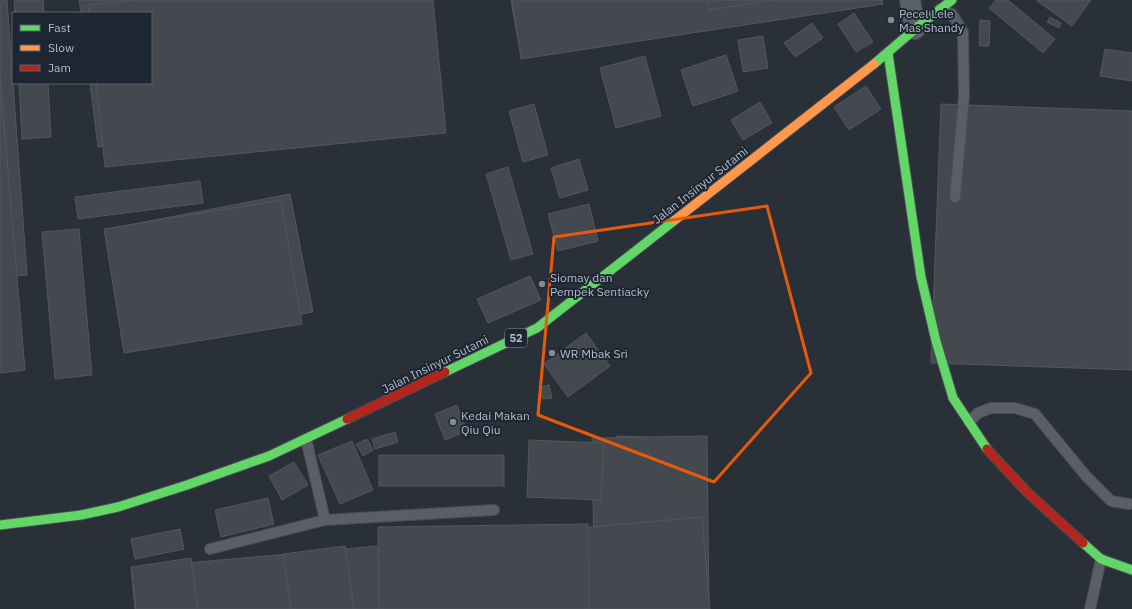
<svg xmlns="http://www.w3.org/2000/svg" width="1132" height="609" font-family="'IBM Plex Sans',sans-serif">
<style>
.building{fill:#444950;stroke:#52575f}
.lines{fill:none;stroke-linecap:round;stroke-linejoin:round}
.lane-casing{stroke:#484c53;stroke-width:12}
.street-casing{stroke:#484c53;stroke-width:22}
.fast-casing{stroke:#484c53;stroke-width:11}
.slow-casing{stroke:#484c53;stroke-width:11}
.jam-casing{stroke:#484c53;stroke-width:11}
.lane{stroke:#5a5e66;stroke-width:10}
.street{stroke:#5a5e66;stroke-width:20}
.fast{stroke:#63d668;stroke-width:9}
.slow{stroke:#ff974d;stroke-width:9}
.jam{stroke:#b3261e;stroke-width:9}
.marked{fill:none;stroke:#e8590c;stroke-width:3;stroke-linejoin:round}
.poi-dot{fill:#848b96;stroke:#1d2633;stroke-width:1.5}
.labels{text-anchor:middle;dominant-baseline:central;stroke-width:4;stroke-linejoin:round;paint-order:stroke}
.shield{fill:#1d2633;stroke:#878f9c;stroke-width:1}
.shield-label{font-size:11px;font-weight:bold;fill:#b4bcc9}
.poi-label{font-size:12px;fill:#b4bcc9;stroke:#1d2633;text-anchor:start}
.street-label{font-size:12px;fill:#b4bcc9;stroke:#1d2633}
</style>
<rect width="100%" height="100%" fill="#2a3038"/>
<!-- building -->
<g class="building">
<path d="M0,0H7L27,275L0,277Z"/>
<path d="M14,0H43L44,13H15Z"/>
<path d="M79,0H418L431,106L98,147L90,83H151V13H81Z"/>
<path d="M136,0H433L446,133L105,167L96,83H151V13H89L88,5Z"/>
<path d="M511,0H671L673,11L517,35Z"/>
<path d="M512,0H882L883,4L521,59Z"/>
<path d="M708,0H773L709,10Z"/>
<path d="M996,0H1008L1055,39L1043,53L989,8Z"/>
<path d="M1036,0H1091L1072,26Z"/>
<path d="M854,13L873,42L856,52L838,24Z"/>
<path d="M1050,17L1061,23L1059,28L1047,22Z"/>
<path d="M980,20L990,21L989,46H979Z"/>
<path d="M812,23L823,38L795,57L784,43Z"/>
<path d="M763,36L768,68L743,72L738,40Z"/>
<path d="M1105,49L1132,53V81L1100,76Z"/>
<path d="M726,55L738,91L693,106L681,70Z"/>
<path d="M645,56L661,116L616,128L600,68Z"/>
<path d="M0,78L25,370L0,373Z"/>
<path d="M19,83H48L51,137L22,139Z"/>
<path d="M866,86L881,109L849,130L834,107Z"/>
<path d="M760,102L772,123L743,140L731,120Z"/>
<path d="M534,104L548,155L523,162L509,111Z"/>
<path d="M941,104L1132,111V370L931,363Z"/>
<path d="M579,159L588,190L560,198L551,168Z"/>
<path d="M508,167L533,254L511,260L486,174Z"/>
<path d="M200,181L203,203L78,219L75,197Z"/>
<path d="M290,194L313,312L136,347L113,228Z"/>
<path d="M281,200L302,324L124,353L104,229Z"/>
<path d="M589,204L598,241L558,251L548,214Z"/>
<path d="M79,229L92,375L55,379L42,232Z"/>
<path d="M530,276L541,300L488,323L477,299Z"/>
<path d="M586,333L610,366L568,397L544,364Z"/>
<path d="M549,385L552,398L542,399L540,387Z"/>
<path d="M457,405L467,431L445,440L435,414Z"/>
<path d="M395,432L398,442L375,449L372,439Z"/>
<path d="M617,436L701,439L698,507L614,504Z"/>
<path d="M707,436L709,609H595L592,438Z"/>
<path d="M367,439L373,450L363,456L356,444Z"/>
<path d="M529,440L604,443L601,500L527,497Z"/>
<path d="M352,441L373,490L340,504L318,455Z"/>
<rect x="379" y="455" width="125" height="31"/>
<path d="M294,462L308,485L282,500L269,476Z"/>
<path d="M268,498L274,524L221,537L215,510Z"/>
<path d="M702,517L710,609H135L131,568Z"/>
<path d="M588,524L589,609H379L378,527Z"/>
<path d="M180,529L184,549L135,559L131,539Z"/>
<path d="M345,546L354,609H291L283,554Z"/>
<path d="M191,558L198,609H136L131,567Z"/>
</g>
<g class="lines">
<!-- lane casing -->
<g class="lane-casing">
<g id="lane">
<path d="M940,9L952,14L963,32L964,97L955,197"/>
<path d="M969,422L978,413L991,408H1015L1035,414L1086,476L1111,501L1129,504"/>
<path d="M325,520L494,510"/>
<path d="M210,549L325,520L306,439"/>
<path d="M1090,609L1101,559"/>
</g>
</g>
<!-- street casing -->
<g class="street-casing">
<path id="street" d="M910,0L915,29"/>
</g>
<!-- fast casing -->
<g class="fast-casing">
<g id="fast">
<path d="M888,53L921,277L936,341L953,398L987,449"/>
<path d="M874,64L915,29L952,0"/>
<path d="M445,372L537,328L675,220"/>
<path d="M0,525L81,515L118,507L187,485L269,456L347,419"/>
<path d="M1083,543L1101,559L1132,570"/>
</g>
</g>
<!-- slow casing -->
<g class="slow-casing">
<path id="slow" d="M675,220L874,64"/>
</g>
<!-- jam casing -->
<g class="jam-casing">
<g id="jam">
<path d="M347,419L445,372"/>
<path d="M987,449L1027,492L1083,543"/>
</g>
</g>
<!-- lane -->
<use href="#lane" class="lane"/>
<!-- street -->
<use href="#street" class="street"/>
<!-- fast -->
<use href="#fast" class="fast"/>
<!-- slow -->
<use href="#slow" class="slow"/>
<!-- jam -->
<use href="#jam" class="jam"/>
</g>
<!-- marked area -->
<path class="marked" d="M767,206L811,373L714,482L538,415L554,237Z"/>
<!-- markers -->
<g class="poi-dot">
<circle cx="891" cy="20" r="4"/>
<circle cx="542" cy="284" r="4"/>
<circle cx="552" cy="353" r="4"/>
<circle cx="453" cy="422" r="4"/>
</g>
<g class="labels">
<!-- shield labels -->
<rect class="shield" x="505" y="329" width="22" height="18" rx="3"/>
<g class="shield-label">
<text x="516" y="338">52</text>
</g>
<!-- poi labels -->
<g class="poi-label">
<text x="899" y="13">Pecel Lele<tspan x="899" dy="14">Mas Shandy</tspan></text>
<text x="550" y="277">Siomay dan<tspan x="550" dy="14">Pempek Sentiacky</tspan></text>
<text x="560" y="353">WR Mbak Sri</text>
<text x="461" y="415">Kedai Makan<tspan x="461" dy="14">Qiu Qiu</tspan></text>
</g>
<!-- street labels -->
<g class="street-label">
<text transform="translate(700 185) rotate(-38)">Jalan Insinyur Sutami</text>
<text transform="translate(435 364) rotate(-26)">Jalan Insinyur Sutami</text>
</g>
</g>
<!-- legend -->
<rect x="12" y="12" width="140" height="72" fill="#1d2633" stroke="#59626f"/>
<rect x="20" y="25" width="20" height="6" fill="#63d668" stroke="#59626f"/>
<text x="48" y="32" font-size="12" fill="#b4bcc9">Fast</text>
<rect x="20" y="45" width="20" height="6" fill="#ff974d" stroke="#59626f"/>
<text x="48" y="52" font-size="12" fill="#b4bcc9">Slow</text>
<rect x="20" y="65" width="20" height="6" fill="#b3261e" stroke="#59626f"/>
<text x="48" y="72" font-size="12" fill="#b4bcc9">Jam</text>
</svg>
